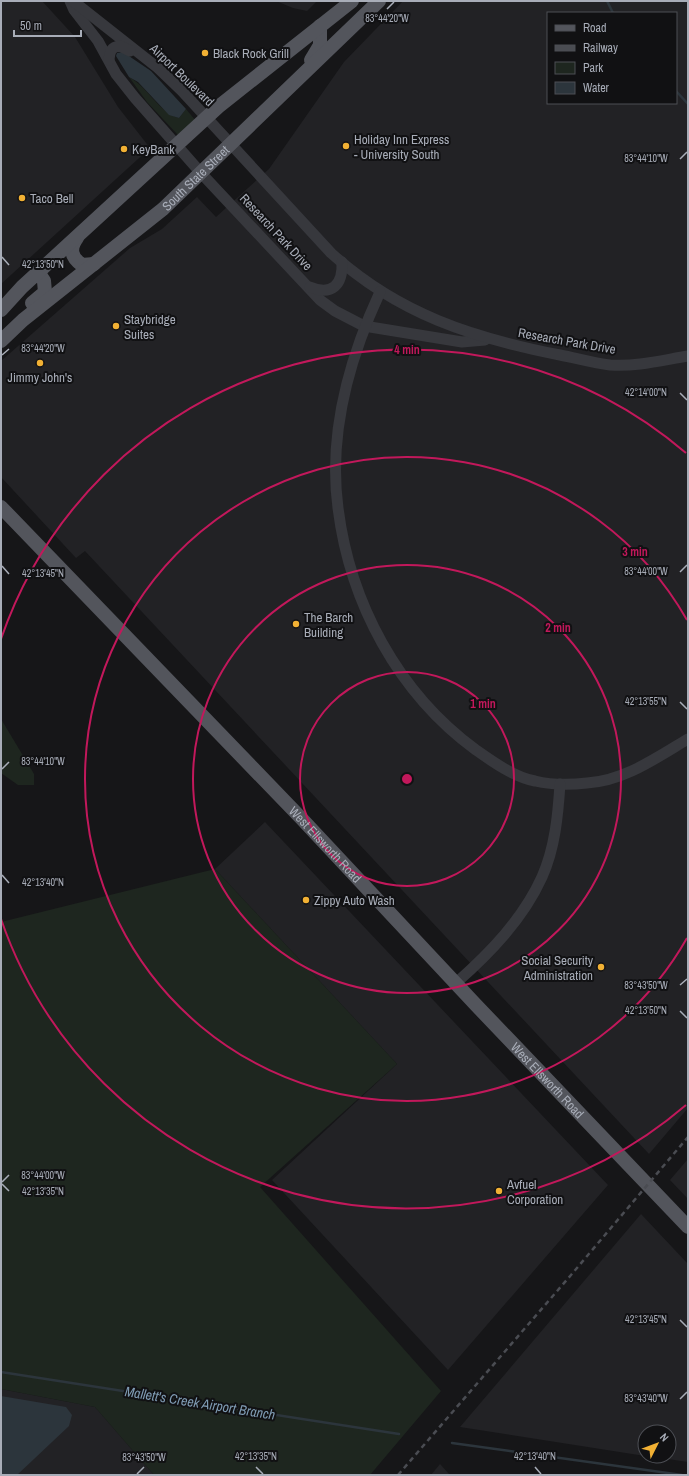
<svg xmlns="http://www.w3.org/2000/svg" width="689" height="1476" font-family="'Archivo Narrow',sans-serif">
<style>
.built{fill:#222225;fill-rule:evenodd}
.green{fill:#1e261f}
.water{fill:#2c353c}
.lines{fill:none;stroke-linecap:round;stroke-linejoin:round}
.stream{stroke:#2c353c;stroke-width:2.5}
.minor{stroke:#37383d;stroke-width:11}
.major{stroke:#53555c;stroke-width:14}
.rail{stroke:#4a4c52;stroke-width:2.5;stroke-dasharray:5 4;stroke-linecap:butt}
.ticks{fill:none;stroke:#a8adb8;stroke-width:1.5}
.ring{fill:none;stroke:#c2185b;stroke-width:2}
.poi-dot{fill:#f2b134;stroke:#111113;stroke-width:1.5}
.labels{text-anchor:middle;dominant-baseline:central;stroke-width:4;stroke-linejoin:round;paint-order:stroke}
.poi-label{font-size:13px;fill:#a8adb8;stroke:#111113;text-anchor:start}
.street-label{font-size:13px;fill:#a8adb8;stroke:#111113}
.water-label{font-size:14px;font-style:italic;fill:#7f9bb3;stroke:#111113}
.ticks-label{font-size:10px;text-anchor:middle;fill:#a8adb8;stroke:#111113;stroke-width:4;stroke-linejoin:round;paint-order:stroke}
.centre{fill:#c2185b;stroke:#111113;stroke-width:2}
.ring-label{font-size:12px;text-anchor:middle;font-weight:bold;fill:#c2185b;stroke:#111113;stroke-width:4;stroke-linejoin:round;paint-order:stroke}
</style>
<rect width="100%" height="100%" fill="#161618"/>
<!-- built -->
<g class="built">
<path d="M1,1H42L75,37L118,107L150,148L1,284Z"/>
<path d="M276,1H317L307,11L293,8Z"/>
<path d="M403,1H688V1108L649,1154L85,551L76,558L1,477V361L130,248L162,229L197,197L216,217L269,169L344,62ZM548,13H676V103H548Z"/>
<path d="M265,822L608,1185L448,1370L272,1180L397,1064L215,869Z"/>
<path d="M688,1159V1199L670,1180Z"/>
<path d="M641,1214L688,1264V1462L647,1456H669V1432H645V1456L460,1427Z"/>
<path d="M1,1389L95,1407L154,1475H1Z"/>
<path d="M440,1464L450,1475H431Z"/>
</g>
<!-- green -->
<g class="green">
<path d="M129,77C148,87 158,112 179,118L186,109L195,120L178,135L147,102Z"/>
<path d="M1,719L34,774V785H18L1,773Z"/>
<path d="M215,869L397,1064L260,1187L441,1391L370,1475H154L95,1407L1,1389V922Z"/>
</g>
<!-- water -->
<g class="water">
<path d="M123,52L151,71L186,109L179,118L169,115L138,82L129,77L116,56L117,53Z"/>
<path d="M1,1396L66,1407L72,1415L69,1426L17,1475H1Z"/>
</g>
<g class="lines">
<!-- stream -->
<g class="stream">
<path d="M607,1L613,13"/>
<path d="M676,91L688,104"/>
<path d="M1,1372L399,1434"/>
<path d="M452,1443L682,1475"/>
</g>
<!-- minor -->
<g class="minor">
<path d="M70,1L74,10L98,41L116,74L135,98L201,173L320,300L335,311L364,326L462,342L485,340"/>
<path d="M73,1L158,68L182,91L331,253C398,314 473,338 560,355C576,358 593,363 610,365C636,367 663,360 688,356"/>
<path d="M109,60C110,51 111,47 120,46L130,51"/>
<path d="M310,287C332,296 343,285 342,262"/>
<path d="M380,292C349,359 328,433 338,508C350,603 398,693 476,750C493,762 514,777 535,781C552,785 570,785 587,783C624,781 656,758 688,739"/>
<path d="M456,983C490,953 523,919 542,877C555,848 558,815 560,784"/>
</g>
<!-- major -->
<g class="major">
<path d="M311,60L320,45V26"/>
<path d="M77,238C69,249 71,257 82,265L94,264"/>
<path d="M32,303L45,292L44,281L38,272"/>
<path d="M1,310L22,287L218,107L352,1"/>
<path id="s1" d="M1,341L23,320L163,209L379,1"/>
<path id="s2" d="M1,507L301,818L476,1005L688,1227"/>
</g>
<!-- rail -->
<path class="rail" d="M398,1475L571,1275L688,1137"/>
</g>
<!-- ticks -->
<path class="ticks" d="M387,9L394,2M680,159L687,152M2,257L9,265M2,355L9,349M680,393L687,400M2,566L9,574M680,572L687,565M680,702L687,709M2,769L9,762M2,875L9,883M680,985L687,979M680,1011L687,1018M2,1182L9,1175M2,1184L9,1191M680,1320L687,1327M680,1399L687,1392M256,1467L263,1474M535,1467L541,1474M137,1474L144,1467"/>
<!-- distance rings -->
<g class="ring">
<circle cx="407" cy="779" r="107"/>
<circle cx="407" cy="779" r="214"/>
<path d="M687 938A322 322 0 1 1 687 620"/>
<path d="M686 1105A429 429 0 0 1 1 919M1 639A429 429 0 0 1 686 453"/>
</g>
<!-- markers -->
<g class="poi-dot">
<circle cx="205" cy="53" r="4"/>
<circle cx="346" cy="146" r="4"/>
<circle cx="124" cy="149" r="4"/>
<circle cx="22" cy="198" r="4"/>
<circle cx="116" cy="326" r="4"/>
<circle cx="40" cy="363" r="4"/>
<circle cx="296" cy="624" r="4"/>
<circle cx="306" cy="900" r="4"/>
<circle cx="601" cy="967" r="4"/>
<circle cx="499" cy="1191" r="4"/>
</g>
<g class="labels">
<!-- poi labels -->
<g class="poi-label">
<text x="213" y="53">Black Rock Grill</text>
<text x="354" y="139">Holiday Inn Express<tspan x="354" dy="15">- University South</tspan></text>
<text x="132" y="149">KeyBank</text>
<text x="30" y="198">Taco Bell</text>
<text x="124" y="319">Staybridge<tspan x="124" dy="15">Suites</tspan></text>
<text x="40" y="377" text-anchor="middle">Jimmy John's</text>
<text x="304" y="617">The Barch<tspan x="304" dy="15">Building</tspan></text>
<text x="314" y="900">Zippy Auto Wash</text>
<text x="593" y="960" text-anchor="end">Social Security<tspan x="593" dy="15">Administration</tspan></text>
<text x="507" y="1184">Avfuel<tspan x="507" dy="15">Corporation</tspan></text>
</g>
<!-- street labels -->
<g class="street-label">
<text transform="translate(182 75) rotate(44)">Airport Boulevard</text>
<text stroke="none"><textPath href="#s1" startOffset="254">South State Street</textPath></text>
<text transform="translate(276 232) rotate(47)">Research Park Drive</text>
<text transform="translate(567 341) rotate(10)">Research Park Drive</text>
<text stroke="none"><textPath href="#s2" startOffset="468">West Ellsworth Road</textPath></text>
<text stroke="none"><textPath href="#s2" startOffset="792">West Ellsworth Road</textPath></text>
</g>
<!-- water labels -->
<g class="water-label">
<text transform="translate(200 1403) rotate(9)">Mallett's Creek Airport Branch</text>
</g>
</g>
<g class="ticks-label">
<text x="387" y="22">83°44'20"W</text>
<text x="646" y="162">83°44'10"W</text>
<text x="43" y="268">42°13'50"N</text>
<text x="43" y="352">83°44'20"W</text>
<text x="646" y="396">42°14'00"N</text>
<text x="646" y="575">83°44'00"W</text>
<text x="43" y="577">42°13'45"N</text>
<text x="646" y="705">42°13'55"N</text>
<text x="43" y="765">83°44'10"W</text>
<text x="43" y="886">42°13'40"N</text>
<text x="646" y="989">83°43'50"W</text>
<text x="646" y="1014">42°13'50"N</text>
<text x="43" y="1179">83°44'00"W</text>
<text x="43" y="1195">42°13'35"N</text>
<text x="646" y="1323">42°13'45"N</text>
<text x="646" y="1402">83°43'40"W</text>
<text x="256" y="1460">42°13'35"N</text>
<text x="535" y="1460">42°13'40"N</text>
<text x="144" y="1461">83°43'50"W</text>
</g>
<circle cx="407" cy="779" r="6" class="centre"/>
<g class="ring-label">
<text x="407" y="354">4 min</text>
<text x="635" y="556">3 min</text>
<text x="558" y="632">2 min</text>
<text x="483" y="708">1 min</text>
</g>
<!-- border -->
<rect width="689" height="1476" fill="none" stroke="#a8adb8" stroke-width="4"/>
<!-- legend -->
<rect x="547" y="12" width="130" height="92" fill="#111113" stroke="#4d4f55"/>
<rect x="555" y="25" width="20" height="6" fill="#53555c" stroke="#4d4f55"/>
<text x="583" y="32" font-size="12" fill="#a8adb8">Road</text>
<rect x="555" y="45" width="20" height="6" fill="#4a4c52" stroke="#4d4f55"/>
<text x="583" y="52" font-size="12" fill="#a8adb8">Railway</text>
<rect x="555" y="62" width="20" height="12" fill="#1e261f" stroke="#4d4f55"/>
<text x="583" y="72" font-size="12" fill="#a8adb8">Park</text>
<rect x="555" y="82" width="20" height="12" fill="#2c353c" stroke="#4d4f55"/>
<text x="583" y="92" font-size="12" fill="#a8adb8">Water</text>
<!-- north arrow -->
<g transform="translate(657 1444) rotate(48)"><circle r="19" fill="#111113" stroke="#4d4f55"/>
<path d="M0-3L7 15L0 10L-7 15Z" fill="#f2b134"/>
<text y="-6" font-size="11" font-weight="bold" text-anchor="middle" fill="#a8adb8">N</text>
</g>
<!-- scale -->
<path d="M14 30v6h67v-6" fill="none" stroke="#a8adb8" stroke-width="2"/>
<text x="20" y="30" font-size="12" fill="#a8adb8" stroke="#111113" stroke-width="3" paint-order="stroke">50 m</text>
</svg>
